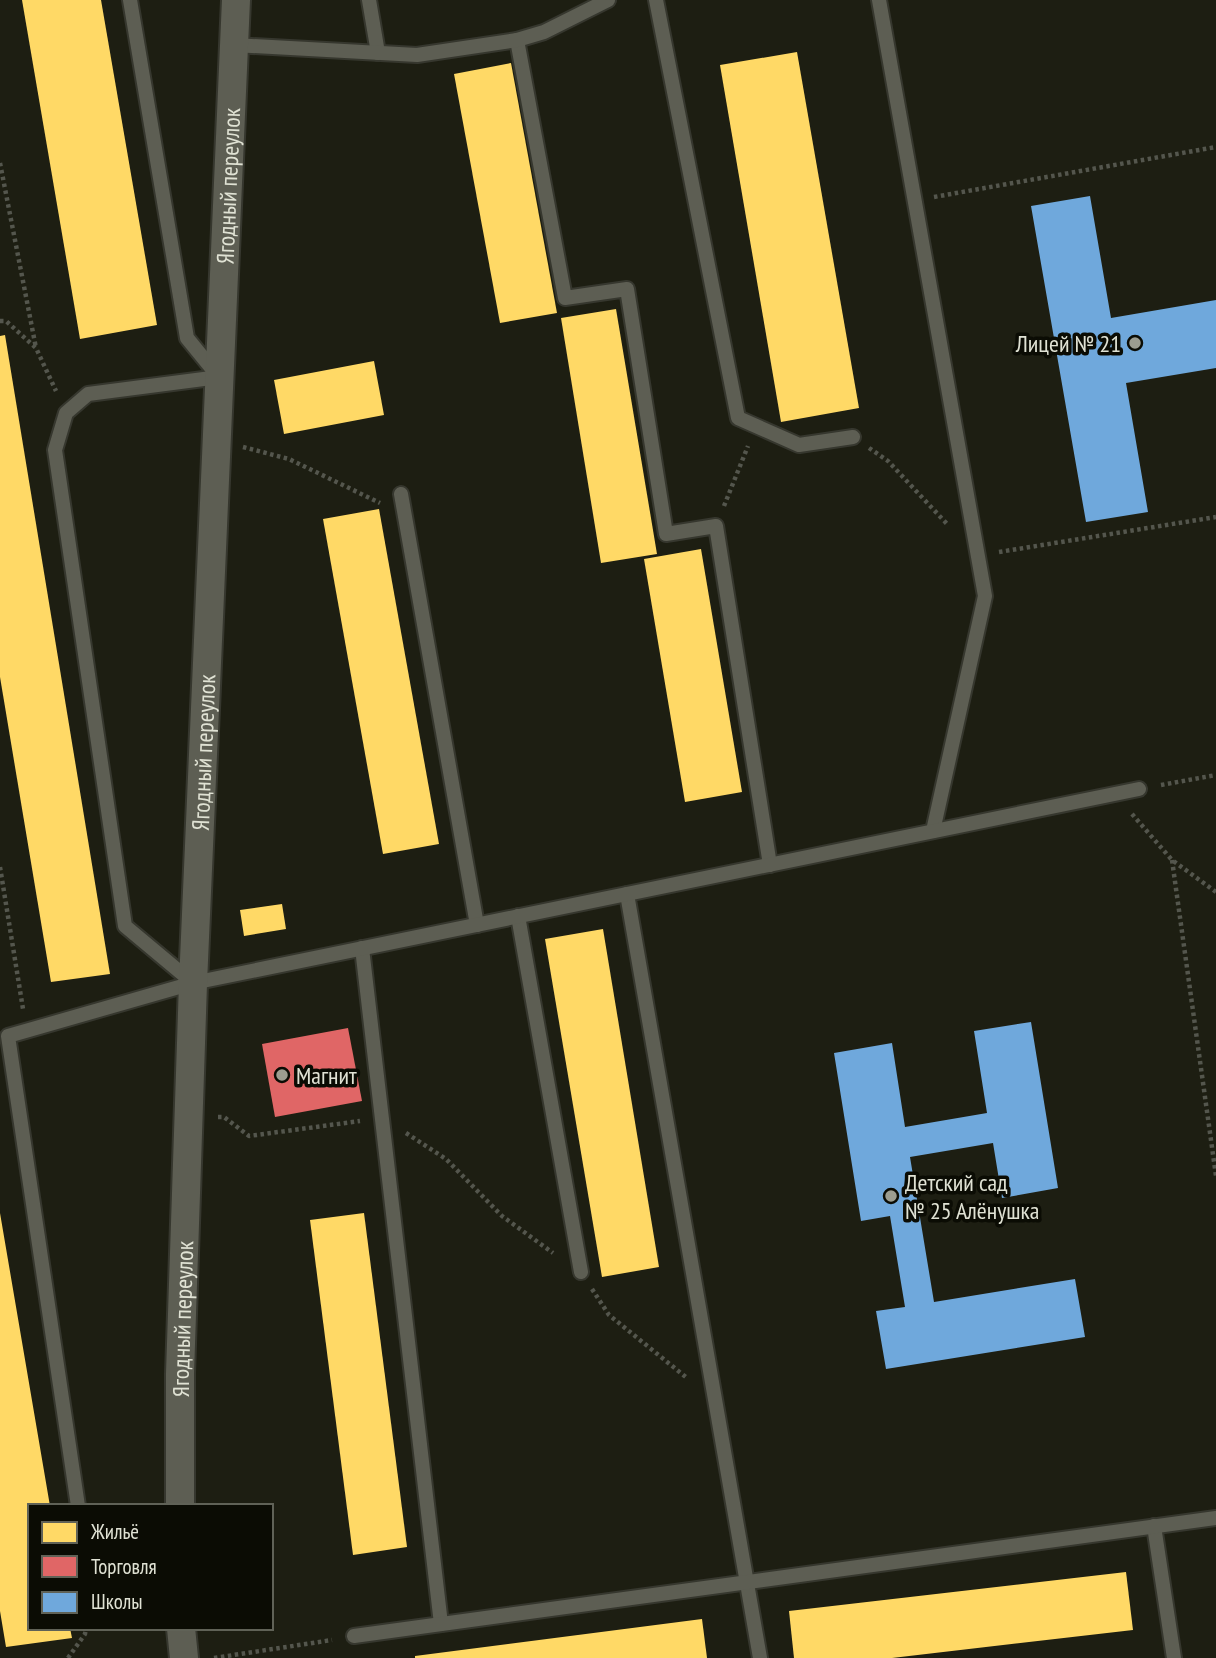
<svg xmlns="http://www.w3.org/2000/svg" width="1216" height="1658" font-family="'PT Sans Narrow',sans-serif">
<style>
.homes{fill:#ffd966}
.shops{fill:#e06666}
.schools{fill:#6fa8dc}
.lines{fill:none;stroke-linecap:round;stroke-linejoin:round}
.service-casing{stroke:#36372e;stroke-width:18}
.minor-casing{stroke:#36372e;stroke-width:32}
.path{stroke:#54564d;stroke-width:4.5;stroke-dasharray:3.5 3.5;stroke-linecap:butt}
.service{stroke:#5d5e53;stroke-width:14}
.minor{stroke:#5d5e53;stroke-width:28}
.poi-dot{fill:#9c9d90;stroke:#0b0c04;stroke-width:2.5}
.labels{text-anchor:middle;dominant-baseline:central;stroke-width:7;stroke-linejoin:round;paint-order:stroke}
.street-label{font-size:24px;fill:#e0e2d4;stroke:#0b0c04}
.poi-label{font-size:24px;fill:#e0e2d4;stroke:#0b0c04;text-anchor:start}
</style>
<rect width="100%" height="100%" fill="#1d1e12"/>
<!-- homes -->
<g class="homes">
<path d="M22,0H101L157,325L80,339Z"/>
<path d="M797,52L859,408L781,422L720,65Z"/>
<path d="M511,63L557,313L500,323L454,74Z"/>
<path d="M616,309L657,554L601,563L561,318Z"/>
<path d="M5,335L110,974L51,982L0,677V336Z"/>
<path d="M374,361L384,415L284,434L274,380Z"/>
<path d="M379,509L439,844L383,854L323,519Z"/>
<path d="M701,549L742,792L685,802L644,559Z"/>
<path d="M282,904L286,929L244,936L240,910Z"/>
<path d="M603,929L659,1267L602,1277L545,939Z"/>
<path d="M0,1213L50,1506H30V1628H70L72,1638L6,1647L0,1611Z"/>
<path d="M364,1213L407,1547L353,1555L310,1220Z"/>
<path d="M1126,1572L1133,1630L892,1658H794L789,1611Z"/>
<path d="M702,1619L707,1658H415V1656Z"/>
</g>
<!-- shops -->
<path class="shops" d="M348,1028L362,1101L275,1117L262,1044Z"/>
<!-- schools -->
<g class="schools">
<path d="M1090,196L1111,318L1216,300V368L1126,383L1148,512L1086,522L1031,206Z"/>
<path d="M1031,1022L1058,1188L1002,1198L993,1143L910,1157L934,1302L1075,1279L1085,1337L886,1369L876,1311L905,1307L890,1216L861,1221L834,1053L892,1043L905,1127L987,1113L974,1031Z"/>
</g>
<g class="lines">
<!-- service casing -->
<g class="service-casing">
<g id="service">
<path d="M130,0L187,338L218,376"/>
<path d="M369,0L378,53"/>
<path d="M656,0L738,418L799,445L853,437"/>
<path d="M879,0L985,596L933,831"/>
<path d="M517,40L565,298L627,289L666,534L716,526L770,865"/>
<path d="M234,45L417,55L517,40L544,32L608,0"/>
<path d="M401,494L477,925"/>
<path d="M627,894L760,1658"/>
<path d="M518,916L581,1272"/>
<path d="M362,948L441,1624"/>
<path d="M192,982L125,926L55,450L66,413L88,394L219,377"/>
<path d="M78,1506L8,1036L193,983L1139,789"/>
<path d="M1154,1526L1174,1658"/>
<path d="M354,1636L1216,1518"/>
</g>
</g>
<!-- minor casing -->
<g class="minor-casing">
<g id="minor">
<path id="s1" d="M180,1506V1374L193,983L236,0"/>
<path d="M181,1628L184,1658"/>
</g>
</g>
<!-- path -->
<g class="path">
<path d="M0,163L36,348"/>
<path d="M934,197L1216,147"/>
<path d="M0,321H6L36,348L56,391"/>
<path d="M243,447L289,459L380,503"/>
<path d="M869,448L888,461L948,525"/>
<path d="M724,506L748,446"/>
<path d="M999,552L1216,517"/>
<path d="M1161,785L1216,775"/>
<path d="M1132,814L1172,860L1216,892"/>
<path d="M1172,860L1216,1176"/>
<path d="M0,867L23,1009"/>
<path d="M218,1117H224L249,1136L360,1121"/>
<path d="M406,1133L446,1159L502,1216L553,1253"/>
<path d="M592,1289L609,1315L687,1378"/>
<path d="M68,1658L85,1634L86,1628"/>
<path d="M214,1658L332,1640"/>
</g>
<!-- service -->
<use href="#service" class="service"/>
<!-- minor -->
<use href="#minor" class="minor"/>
</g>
<!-- markers -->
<g class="poi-dot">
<circle cx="1135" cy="343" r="7"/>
<circle cx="282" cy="1075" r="7"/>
<circle cx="891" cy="1196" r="7"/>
</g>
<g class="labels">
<!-- street labels -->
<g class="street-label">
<text stroke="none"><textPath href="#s1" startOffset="1321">Ягодный переулок</textPath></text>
<text stroke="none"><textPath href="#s1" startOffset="754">Ягодный переулок</textPath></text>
<text stroke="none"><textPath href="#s1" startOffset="187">Ягодный переулок</textPath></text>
</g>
<!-- poi labels -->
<g class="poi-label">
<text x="1121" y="343" text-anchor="end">Лицей № 21</text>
<text x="296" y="1075">Магнит</text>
<text x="905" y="1182">Детский сад<tspan x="905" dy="28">№ 25 Алёнушка</tspan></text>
</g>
</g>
<!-- legend -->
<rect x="28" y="1504" width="245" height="126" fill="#0b0c04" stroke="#606257" stroke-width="2"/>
<rect x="42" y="1522" width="35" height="21" fill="#ffd966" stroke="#606257" stroke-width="2"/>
<text x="91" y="1539" font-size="21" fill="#e0e2d4">Жильё</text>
<rect x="42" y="1556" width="35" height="21" fill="#e06666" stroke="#606257" stroke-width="2"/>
<text x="91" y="1574" font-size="21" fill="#e0e2d4">Торговля</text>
<rect x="42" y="1592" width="35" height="21" fill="#6fa8dc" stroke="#606257" stroke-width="2"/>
<text x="91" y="1609" font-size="21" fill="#e0e2d4">Школы</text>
</svg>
